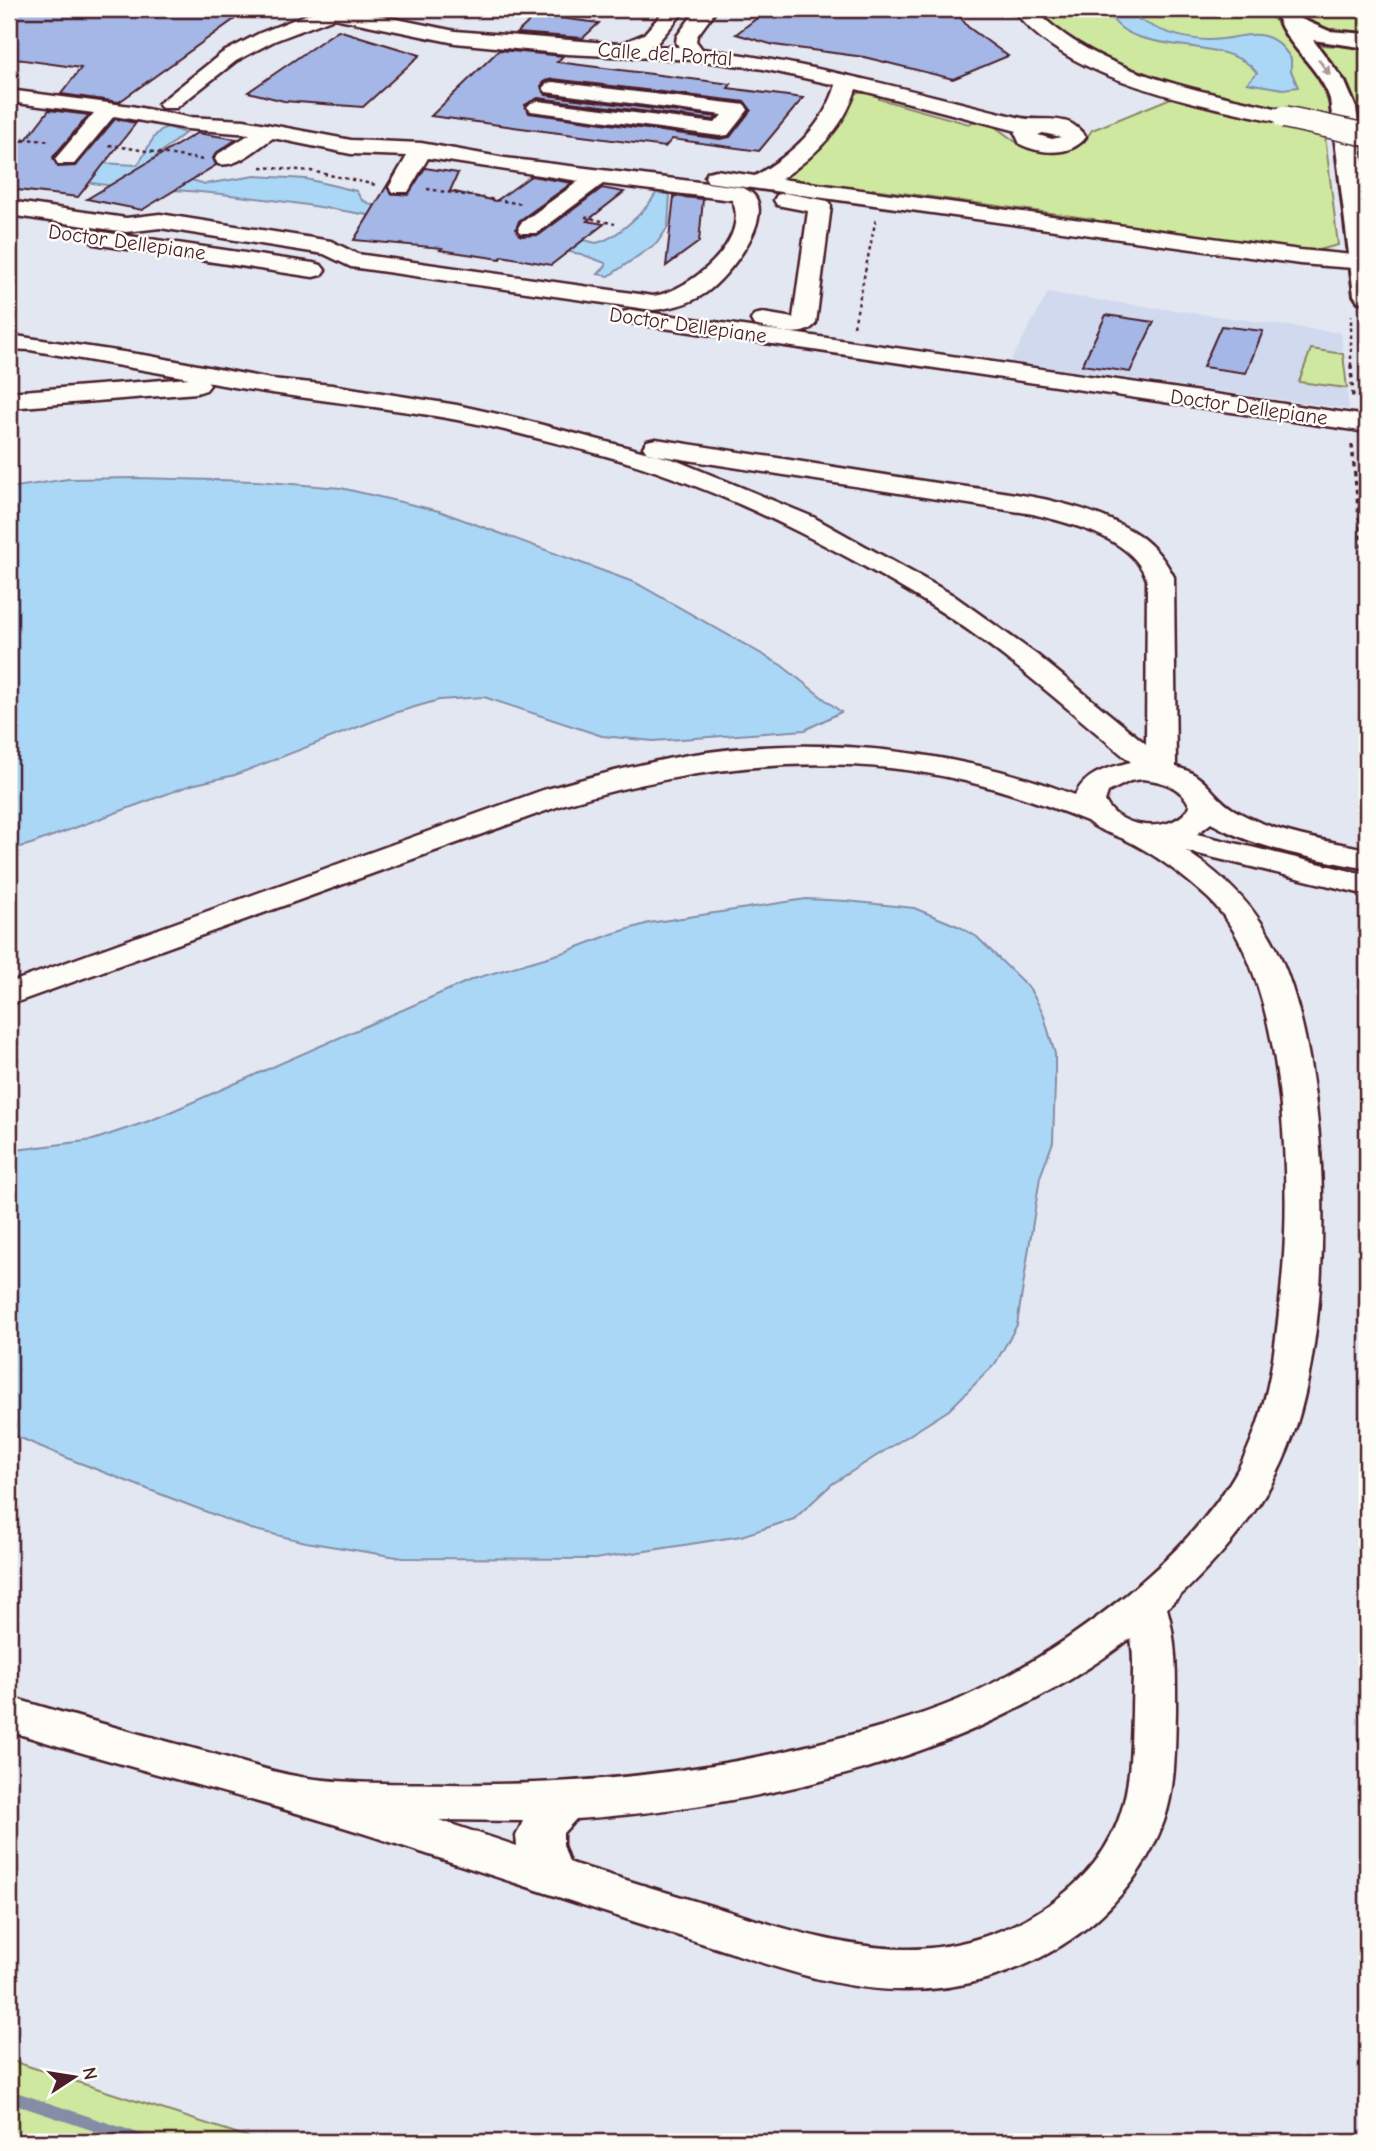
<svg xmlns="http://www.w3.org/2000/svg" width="1376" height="2151" font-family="'Comic Neue',sans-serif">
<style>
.built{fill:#d0d9ee}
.green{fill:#cee89f;stroke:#8c8465;stroke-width:2}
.water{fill:#abd7f7;stroke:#848da5;stroke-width:2}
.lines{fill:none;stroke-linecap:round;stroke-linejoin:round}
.stream{stroke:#848da5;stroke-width:12}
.building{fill:#a5b7e6;stroke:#4a1f2b;stroke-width:2;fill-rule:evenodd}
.minor-casing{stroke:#4a1f2b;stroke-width:5}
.major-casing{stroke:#4a1f2b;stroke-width:6}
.path-far1{stroke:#4a1f2b;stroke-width:2.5;stroke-dasharray:3.5 3.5;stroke-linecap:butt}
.path{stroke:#4a1f2b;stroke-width:3.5;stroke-dasharray:4.5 4.5;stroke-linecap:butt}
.minor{fill:#fdfcf7;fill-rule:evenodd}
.major{fill:#fdfcf7;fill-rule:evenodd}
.minor-bridge-casing{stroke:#4a1f2b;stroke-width:25;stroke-linecap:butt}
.minor-bridge{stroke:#fdfcf7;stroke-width:22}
.oneway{fill:#ac999b}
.labels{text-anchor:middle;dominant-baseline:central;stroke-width:5;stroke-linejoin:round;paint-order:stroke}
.far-street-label{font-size:21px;fill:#4a1f2b;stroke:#fdfcf7}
</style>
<rect width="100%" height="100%" fill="#e3e7f2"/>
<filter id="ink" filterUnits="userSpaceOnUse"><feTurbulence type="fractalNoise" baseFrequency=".0143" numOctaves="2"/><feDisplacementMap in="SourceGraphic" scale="14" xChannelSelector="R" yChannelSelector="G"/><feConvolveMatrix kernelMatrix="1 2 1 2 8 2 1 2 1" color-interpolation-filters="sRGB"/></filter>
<g filter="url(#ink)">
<!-- built -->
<path class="built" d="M1048,293L1341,333L1349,409L1010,362Z"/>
<!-- green -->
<g class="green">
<path d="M1030,9H1257C1292,23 1324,84 1334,120L1164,83L1097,58L1039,20Z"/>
<path d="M1299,9H1367V36L1336,37L1302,19Z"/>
<path d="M1316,45L1367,47V82L1362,121L1367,173V247L1354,120Z"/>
<path d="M855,93H878L879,99L969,124L976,120L991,124L1023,147L1061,151L1083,143L1092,130L1176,96L1303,125L1325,136L1338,245L1304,254L1092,225L1094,219L873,189L868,195L784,180L783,176L848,96Z"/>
<path d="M1311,349L1343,354L1347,388L1299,382Z"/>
<path d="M9,2060L264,2142H9Z"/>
</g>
<!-- water -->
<g class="water">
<path d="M1112,9H1147L1140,11L1138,19C1159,31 1183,39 1207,40C1241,41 1267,19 1291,59V71L1298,87L1283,89L1247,83L1257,73C1229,33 1126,59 1109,12Z"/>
<path d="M168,127L185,133L144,166L205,184L255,176L306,179L356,191L362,200L376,207L531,232L548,231L596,243C616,239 646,211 656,193L670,194L668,227L657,243L609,276L598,274L606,266L605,263L581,254C448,231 308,199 174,190L168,194L9,171V157L54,164L83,162L137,165C145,158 152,130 168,127Z"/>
<path d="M136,478L256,481L341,488L439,511L636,583L781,665L841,712L805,730L653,741L602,736L484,697L439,700L394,713L235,775L191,785L31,844L9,850V488L68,479Z"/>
<path d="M806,899L847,901L914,908L960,927L977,937L1030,989L1043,1013L1055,1054V1083L1053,1142L1040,1177L1017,1325L995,1364L949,1410L832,1484L794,1519L741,1536L595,1559L403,1558L306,1542L251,1529L72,1460L9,1433V1151L93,1140L152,1120L473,979L565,952L612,934L649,923Z"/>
</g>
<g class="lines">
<!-- stream -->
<path class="stream" d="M9,2096L146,2142"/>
</g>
<!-- building -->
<g class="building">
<path d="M9,9H207L236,18L119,102L61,94L81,68L9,58Z"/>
<path d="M769,9H954L968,27L1008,56L953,79L864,57L774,45L736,34Z"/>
<path d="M536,15L599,23L583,38L517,33Z"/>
<path d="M338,30L420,55L363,107L284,101L248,92Z"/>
<path d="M499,50L563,56L557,62L731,84L728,88L803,98L759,151L672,139L665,147L431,116ZM553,79L745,102L751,110L730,137L720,139L529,113L525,105L538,98L714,120L717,117L546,95L541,86L545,81Z"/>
<path d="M49,110L89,115L53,157L58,167L76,166L115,119L136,123L78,197L9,189V140L25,141Z"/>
<path d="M197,133L237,139L216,153L213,158L216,165L142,210L87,199Z"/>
<path d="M425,168L458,173L450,191L496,201L531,176L572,183L519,221L516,229L521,236L539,235L602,188L624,192L587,221L604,224L551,265L502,256L500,259L440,250L442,248L354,240L394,174L387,186L390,193L408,195Z"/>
<path d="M674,196L703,199L699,242L666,266Z"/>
<path d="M1106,315L1154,322L1130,372L1082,365Z"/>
<path d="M1221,326L1263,331L1246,373L1203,367Z"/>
</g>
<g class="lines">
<!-- minor casing -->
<g class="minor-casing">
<g id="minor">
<path d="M311,9H348L455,31L620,44L644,34L666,9H686L658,42L650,46L679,47L676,42L677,36L697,9H717L697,36L696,41L702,49C810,63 912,91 1017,117C1033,122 1053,116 1070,123C1076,126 1082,132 1086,137C1071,157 1040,154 1020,144L1015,133L1017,131L856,89C844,128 814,157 781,179L1300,250L1364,256L1367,257V269L1300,264L708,182L705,177L708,172L716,170L755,176C792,154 823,127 836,85L763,69L696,60L567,54L455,43L334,18L274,41L236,61L176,108H162L158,104L222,53L260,33L313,12ZM1043,133L1061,137L1052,139L1038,135Z"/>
<path d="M1013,9H1034C1102,77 1202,90 1292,112L1295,117L1292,122L1284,123C1203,105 1064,81 1013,9Z"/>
<path d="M553,82L737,104L745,105L748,110L728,135L720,136L531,111L527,107L531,103L538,101L715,123L722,115L546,92L543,88L546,84Z"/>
<path d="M9,90L131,106L187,117L244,120L351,140L421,143L505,158L739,187C791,200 727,280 704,294C689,304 671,308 653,310L351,267L324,254L160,228L126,232L9,215V201L126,218L160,214L331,241L357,254L653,296C688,292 752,240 732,200L603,184L537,233H521L518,228L521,223L579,181L428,158L408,192H392L389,187L407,156L351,154L273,138C257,148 237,168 218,164L215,159L218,154L250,134L187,129L114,116L74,164H58L55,159L94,113L9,102Z"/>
<path d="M785,193L828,201L831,206L816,323C804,341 772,329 754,325L751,320L754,315L763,313L793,318L808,211L777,205L774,200L777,195Z"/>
<path d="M102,232L313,263L321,265L325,270L321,275L313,277L94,244L90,239L94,234Z"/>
<path d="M632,310L1367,416V432L623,322L620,317L623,312Z"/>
<path d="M9,335L150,356L271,379L332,385L457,405L520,419L675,460L813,517L953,595L1037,655L1146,744L1147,580C1133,537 1071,524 1033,514L656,455L647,453L643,447L647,441L656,439C747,453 839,468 930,482C996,492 1073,496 1132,531C1151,542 1164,558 1174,577L1176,767C1208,775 1211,797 1236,811C1277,834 1323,840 1367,849V869C1314,858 1259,850 1211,823L1197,834L1367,875V895L1186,851C1227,878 1260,911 1280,956C1333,1074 1337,1329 1288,1449C1263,1512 1216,1563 1167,1608C1177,1643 1176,1675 1176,1711C1175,1748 1176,1786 1164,1821C1126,1927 1016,1990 907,1990C836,1991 765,1963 698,1942C593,1909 491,1875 387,1841C263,1800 134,1770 9,1731V1697C76,1717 143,1735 210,1753C240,1761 270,1772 301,1777C343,1784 402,1783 447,1784C572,1786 696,1774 819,1743C866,1731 913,1719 958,1700C1019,1673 1075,1636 1126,1595C1168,1560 1210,1519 1237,1471C1271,1411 1277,1337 1283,1269C1291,1171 1284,971 1209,899C1185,877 1154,853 1124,839C1110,833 1099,831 1087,821C1047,805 1007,791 965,781C832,749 695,766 565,804L9,1005V983L543,790C591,777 638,764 688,755C816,734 953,749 1075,795C1086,772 1108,768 1131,762C1067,709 1003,650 932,606C845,553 753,505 657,472C610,455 558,444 509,431C410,407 307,402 207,382L210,385L206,390L197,393L9,408V392L189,378L30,350L9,349ZM1142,779C1162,781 1181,786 1190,806C1174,835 1119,830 1105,801L1108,792L1130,781ZM1131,1638C1135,1662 1132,1686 1132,1711C1131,1748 1131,1787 1118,1821C1088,1902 987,1951 904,1949C843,1948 782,1928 724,1910C675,1895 626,1880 577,1865L569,1862L563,1845V1833L576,1819C770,1805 975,1757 1131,1638ZM439,1820L523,1821L516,1836L517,1846Z"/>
</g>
</g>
<!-- major casing -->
<g class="major-casing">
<path id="major" d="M1275,9H1297L1299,18L1329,31L1367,34V48L1313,40L1345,82L1356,108L1367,193V303L1358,301L1354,295L1330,99C1319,65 1282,44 1275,9Z"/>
</g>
<!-- path-far1 -->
<g class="path-far1">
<path d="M9,138L51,141"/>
<path d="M109,145L204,160"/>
<path d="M261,167L311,171L376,185"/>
<path d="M427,189L522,204"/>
<path d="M585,217L615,224"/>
<path d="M854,326L876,218"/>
<path d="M1351,366V315"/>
</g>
<!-- path -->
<g class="path">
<path d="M1351,365L1353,398"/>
<path d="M1352,445L1364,568"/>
</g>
<!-- minor -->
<use href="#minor" class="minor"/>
<!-- major -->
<use href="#major" class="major"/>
<!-- minor-bridge casing -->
<g class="minor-bridge-casing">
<path id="minor-bridge" d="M1284,117L1367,135"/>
</g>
<!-- minor-bridge -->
<use href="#minor-bridge" class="minor-bridge"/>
</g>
<!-- one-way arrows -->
<defs><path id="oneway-solid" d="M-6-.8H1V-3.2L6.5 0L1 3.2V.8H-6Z" transform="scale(1.75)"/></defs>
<use class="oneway" href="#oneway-solid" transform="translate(1324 67) rotate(54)"/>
</g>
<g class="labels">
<!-- far-street labels -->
<g class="far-street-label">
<text transform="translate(665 54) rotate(4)">Calle del Portal</text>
<text transform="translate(127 242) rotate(8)">Doctor Dellepiane</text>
<text transform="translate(688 325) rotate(8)">Doctor Dellepiane</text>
<text transform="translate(1249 407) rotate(8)">Doctor Dellepiane</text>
</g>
</g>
<!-- margin -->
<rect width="1376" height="2151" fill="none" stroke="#fdfcf7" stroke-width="35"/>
<rect x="18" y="18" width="1341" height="2116" fill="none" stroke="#4a1f2b" stroke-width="2.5" filter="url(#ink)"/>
<!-- north arrow -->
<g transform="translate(74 2077) rotate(78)" stroke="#fdfcf7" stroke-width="5" paint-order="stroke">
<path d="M0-5L12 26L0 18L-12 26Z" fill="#4a1f2b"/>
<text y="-10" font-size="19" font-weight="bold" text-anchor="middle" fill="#4a1f2b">N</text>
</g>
</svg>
